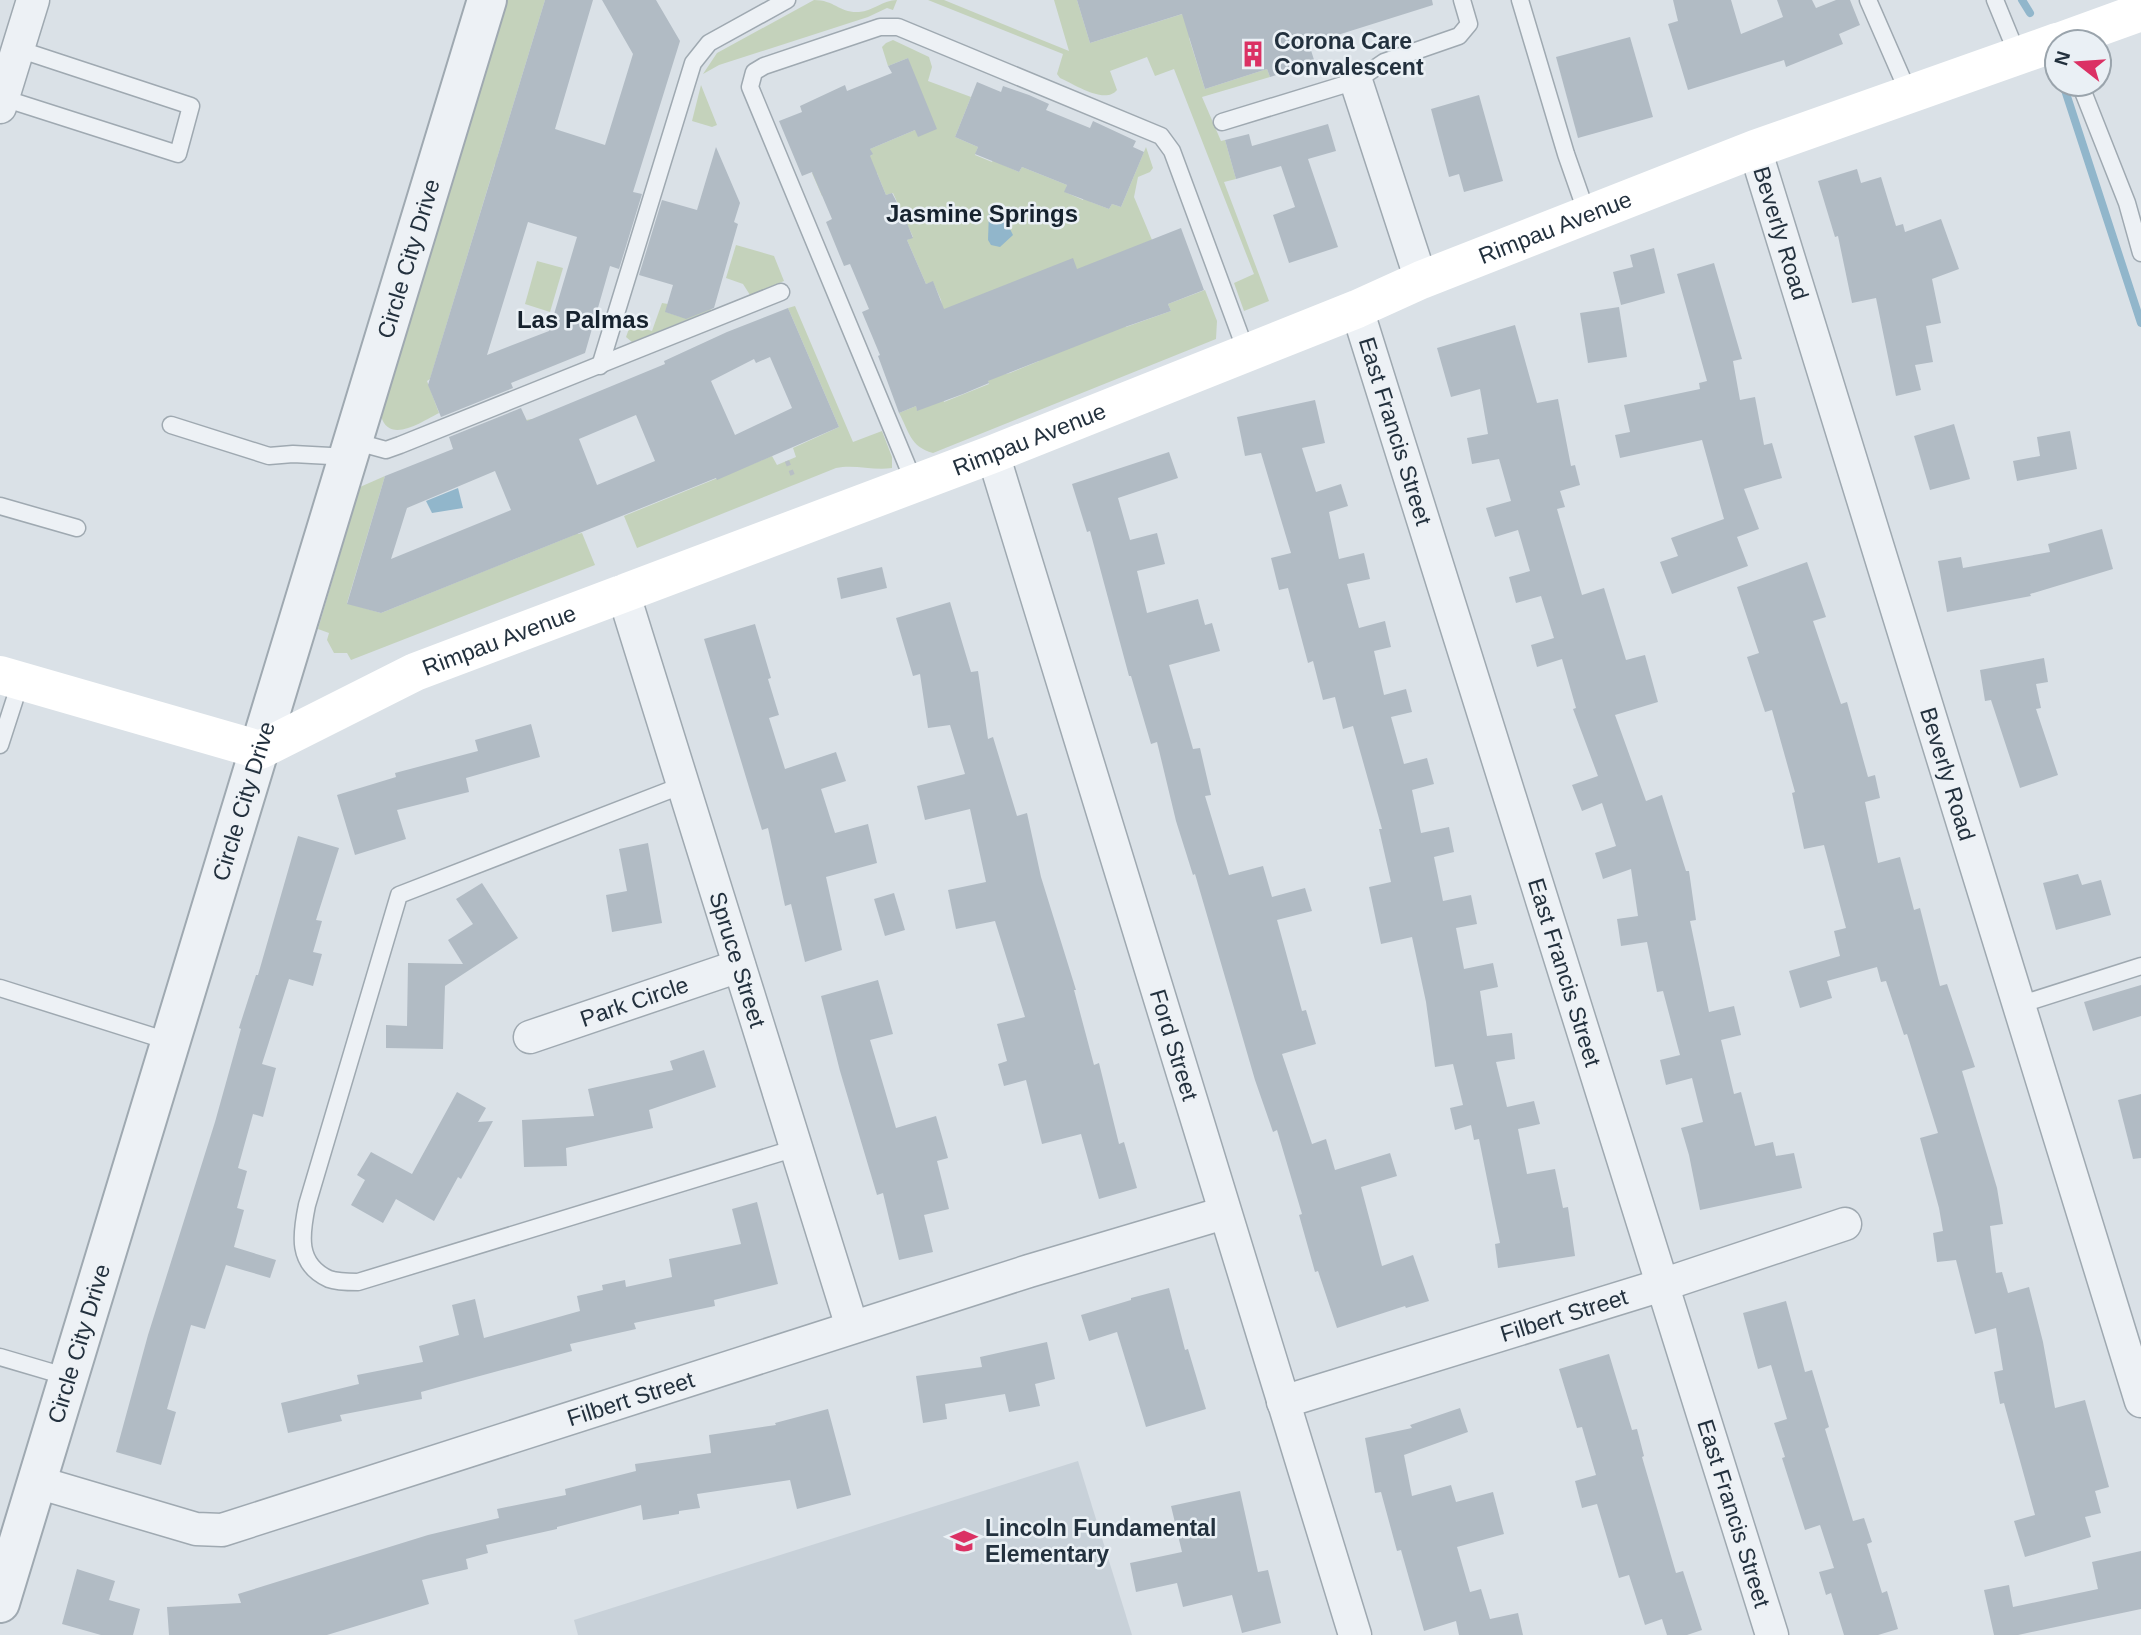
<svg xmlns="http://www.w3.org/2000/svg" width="2141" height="1635" font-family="Helvetica,sans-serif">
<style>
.built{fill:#c8d1d9}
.green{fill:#c4d2bb}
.water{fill:#91b6cb}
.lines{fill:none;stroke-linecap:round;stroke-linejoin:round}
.stream{stroke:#91b6cb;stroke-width:8}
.building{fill:#b1bbc4;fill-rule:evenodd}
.service-casing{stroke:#9fa9b1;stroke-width:19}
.minor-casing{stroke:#9fa9b1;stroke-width:35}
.tertiary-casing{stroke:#9fa9b1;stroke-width:42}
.path{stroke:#b8bfc5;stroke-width:4.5;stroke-dasharray:5 5;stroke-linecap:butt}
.service{stroke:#edf1f5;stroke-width:16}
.minor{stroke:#edf1f5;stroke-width:32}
.tertiary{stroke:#edf1f5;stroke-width:38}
.secondary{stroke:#fff;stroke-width:38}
.labels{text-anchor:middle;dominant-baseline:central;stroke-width:5;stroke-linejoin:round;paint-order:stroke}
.poi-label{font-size:23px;font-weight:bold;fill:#23313e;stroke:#eaf0f5;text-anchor:start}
.street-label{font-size:23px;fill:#23313e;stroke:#eaf0f5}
.neighbourhood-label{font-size:24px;font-weight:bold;fill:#16222e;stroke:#eaf0f5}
</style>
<rect width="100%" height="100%" fill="#dae1e7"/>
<!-- built -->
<path class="built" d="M1078,1461L1132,1635H578L574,1620Z"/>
<!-- green -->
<g class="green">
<path d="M507,0H545L497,158L599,189L597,196L495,164L430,379L427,381L439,413C423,421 389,445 381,416Z"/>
<path d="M814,0C835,0 839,13 859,12C873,11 883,0 897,0L893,10L887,8L868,17L719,65L703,74L717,53Z"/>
<path d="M928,0H944L1069,51L1054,0H1077L1090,43L1227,0L1189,38L1205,89L1267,69L1270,77L1202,97L1221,141L1225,140L1236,179L1224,182L1269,301L1244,311L1234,283L1254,274L1174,69L1155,76L1147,57L1110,71L1117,90C1105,105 1074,84 1060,78L1057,74L1063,54Z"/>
<path d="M893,40L929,57L932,67L928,81L971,97L955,137L978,147L975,155L992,162L999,147L1001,164L1019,172L1022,167L1067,185L1065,192L1083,200L1090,183L1091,202L1109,209L1112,204L1121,207L1146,147L1153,168L1150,172L1138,177L1134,197L1152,240L1079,275L1044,270L1124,323L1126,327L1171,311L1168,304L1205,290L1217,321L1216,339L933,453C910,447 909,431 899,413L916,406L917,410L942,396L944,402L989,384L987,378L1010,373L1039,361L944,321L941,300L933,282L926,284L907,240L913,237L893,193L886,195L877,173L822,196L812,173C831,164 852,163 872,155L870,149L915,130L908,58L888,66L882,47L886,43Z"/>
<path d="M701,85L717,125L712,127L692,121Z"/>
<path d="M736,245L774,256L784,281L750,295L743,284L726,278Z"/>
<path d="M537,261L563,268L550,312L525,304Z"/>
<path d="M662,303L668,304L666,312L681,317L708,304L711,310L632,342L626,337L630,326L633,325L652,331Z"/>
<path d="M795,306L853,442L882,431L892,457V468C873,471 855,464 836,468L637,548L624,516L772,456L777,465L796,457L793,448L839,427L788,308Z"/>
<path d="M532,419L578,534L582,533L595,565L351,660L347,653H334L327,640L329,633L318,629L360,487L385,476L347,603L381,613L574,535L526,420Z"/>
</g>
<!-- water -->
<g class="water">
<path d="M992,209L1007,223L1013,235L1000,247L991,245L988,240L989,212Z"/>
<path d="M458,488L463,508L432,513L426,501Z"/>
</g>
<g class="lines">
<!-- stream -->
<g class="stream">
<path d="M2022,0L2030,13"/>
<path d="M2063,84L2141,323"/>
</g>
</g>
<!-- building -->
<g class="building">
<path d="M545,0H593L555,129L605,145L633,54L602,0H656L680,41L633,192L642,194L619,269L610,266L585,353L511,383L513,388L441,417L428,385ZM528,222L577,237L549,331L487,355Z"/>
<path d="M1077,0H1432L1433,5L1309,44L1315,63L1270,77L1267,69L1205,89L1182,14L1090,43Z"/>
<path d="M1673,0H1731L1741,34L1783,17L1777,0H1812L1816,8L1836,0H1850L1860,25L1839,34L1843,44L1786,67L1784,60L1688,90L1668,24L1678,21Z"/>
<path d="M1630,37L1653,117L1578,138L1556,57Z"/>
<path d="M908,58L937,129L918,137L915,130L870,149L873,154L870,156L886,195L892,193L905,218L913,238L907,240L926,284L933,281L944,309L1073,258L1077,269L1181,228L1204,290L1168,304L1171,311L1125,327L988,381L989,383L963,394L917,411L916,406L899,413L878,356L880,355L862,312L869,309L850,264L844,266L826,222L832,219L812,172L802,176L779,121L802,112L800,106L845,85L847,91L892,73L888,66Z"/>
<path d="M977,82L1001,92L1003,86L1029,95L1049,104L1046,110L1090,128L1093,121L1136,141L1133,147L1144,152L1121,207L1112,204L1109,209L1064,192L1067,185L1022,167L1019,172L975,154L978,147L955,137Z"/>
<path d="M1479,95L1503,181L1464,192L1459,174L1449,177L1431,109Z"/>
<path d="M1328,124L1336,151L1308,159L1338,247L1289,263L1273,215L1295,207L1281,166L1236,179L1225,140L1249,134L1252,146Z"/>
<path d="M716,147L740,203L734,222L738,224L714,308L686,319L665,312L673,285L639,275L662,200L697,210Z"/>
<path d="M1857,169L1861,183L1881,177L1896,226L1903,224L1905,232L1941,219L1959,269L1932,279L1941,323L1926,326L1933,362L1915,365L1921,390L1896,396L1876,298L1852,303L1838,236L1835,237L1818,181Z"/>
<path d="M1654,248L1665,293L1621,305L1613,272L1633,267L1630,255Z"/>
<path d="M1714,263L1742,359L1733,361L1740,400L1755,397L1764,445L1772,443L1782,478L1744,489L1759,529L1737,537L1748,566L1672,594L1660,562L1678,556L1671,538L1724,519L1702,440L1620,458L1615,435L1630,432L1624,405L1700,389L1699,383L1707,381L1677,274Z"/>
<path d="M1619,307L1627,357L1588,363L1580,313Z"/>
<path d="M788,308L839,427L717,480L716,478L381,613L347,604L385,476L453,449L449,437L521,408L527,421L665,364L664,361L727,332ZM770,357L792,408L735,435L711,381L754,359L756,363ZM636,415L655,461L597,485L579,439ZM495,471L511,510L391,559L407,508Z"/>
<path d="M1515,325L1537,403L1558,399L1571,466L1575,465L1580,485L1560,491L1565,507L1557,509L1582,595L1604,588L1626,660L1645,655L1658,702L1615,715L1646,801L1662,795L1686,871H1689L1696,920L1690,921L1709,1012L1734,1006L1741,1035L1721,1040L1734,1094L1741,1092L1755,1146L1773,1142L1776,1156L1794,1153L1802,1188L1700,1210L1689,1155L1681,1128L1703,1122L1692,1078L1666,1085L1660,1060L1680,1055L1663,991L1657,992L1647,942L1621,946L1617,919L1638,916L1631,869L1603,879L1595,853L1616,846L1602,803L1582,811L1572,785L1598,776L1573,709L1576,708L1562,659L1537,667L1531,645L1554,638L1541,596L1516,603L1509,577L1530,571L1518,530L1495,537L1486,508L1511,501L1499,459L1472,464L1467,438L1488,434L1480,389L1451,397L1437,348Z"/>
<path d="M1315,400L1325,443L1302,448L1316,492L1341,484L1348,506L1329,512L1339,559L1364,553L1370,579L1347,584L1359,628L1385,621L1391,647L1374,651L1384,695L1406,689L1412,712L1391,717L1404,764L1427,758L1434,784L1412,790L1421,833L1449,827L1454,852L1434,857L1443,901L1471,895L1477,924L1456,928L1464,969L1493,963L1498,987L1480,991L1487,1036L1512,1033L1515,1059L1496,1062L1507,1107L1534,1101L1540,1124L1518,1129L1527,1174L1555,1169L1563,1208L1568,1207L1575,1256L1498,1268L1495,1244L1500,1243L1479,1139L1474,1140L1471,1125L1455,1130L1450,1108L1463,1105L1453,1064L1435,1067L1426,1002L1412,937L1381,944L1369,887L1391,882L1379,829H1382L1353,726L1343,729L1335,697L1323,700L1313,661L1308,663L1288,588L1279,590L1271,558L1291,553L1261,453L1245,456L1237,417Z"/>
<path d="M1954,424L1970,479L1930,490L1914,436Z"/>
<path d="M2070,431L2077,469L2017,481L2013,461L2040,456L2037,437Z"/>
<path d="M1169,452L1178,478L1118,498L1130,540L1157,533L1165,564L1137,571L1147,613L1198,599L1205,625L1212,623L1220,651L1169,665L1193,749L1200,748L1211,795L1205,796L1229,875L1263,866L1272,897L1305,888L1312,911L1277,920L1302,1011L1306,1010L1316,1044L1282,1054L1312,1144L1326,1139L1335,1170L1390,1153L1397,1176L1361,1187L1382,1266L1413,1255L1429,1301L1406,1308L1405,1306L1337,1328L1318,1271L1315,1272L1299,1215L1302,1214L1277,1130L1273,1132L1255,1080L1195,874L1193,875L1176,821L1157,742L1151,744L1131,676H1129L1090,531L1087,532L1072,484Z"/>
<path d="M2102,529L2113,569L2030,594L2031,596L1947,612L1938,561L1961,557L1963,568L2050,552L2048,544Z"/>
<path d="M1807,562L1826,617L1813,621L1841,704L1847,702L1868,777L1875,775L1880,798L1865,802L1878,863L1900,857L1914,910L1920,908L1940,986L1947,984L1975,1067L1962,1071L1997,1188L2003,1224L1990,1226L1996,1273L2002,1272L2008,1293L2029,1287L2043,1342L2055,1408L2085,1400L2109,1487L2095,1491L2101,1513L2085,1517L2091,1537L2025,1557L2014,1521L2035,1515L2004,1403L2000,1404L1994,1372L2003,1370L1996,1328L1975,1334L1956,1260L1937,1262L1933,1233L1943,1231L1939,1208L1920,1138L1938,1133L1907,1034L1904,1035L1886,981L1881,982L1877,967L1827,981L1832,998L1800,1008L1789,971L1840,956L1834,931L1846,928L1824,845L1804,849L1792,793L1795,792L1772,710L1765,712L1747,657L1759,653L1737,587Z"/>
<path d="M882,567L887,588L841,599L837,578Z"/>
<path d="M950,602L971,672L978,671L988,739L993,737L1017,816L1027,813L1041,877L1076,990H1074L1094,1065L1099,1063L1119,1144L1124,1142L1137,1188L1099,1199L1081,1134L1042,1144L1026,1080L1004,1086L998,1064L1007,1061L997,1024L1025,1017L995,921L956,929L948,890L986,882L970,809L925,820L917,786L965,774L950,725L928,728L920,674L913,676L896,618Z"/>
<path d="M755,624L771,678L768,679L779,715L769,718L785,769L836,752L846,781L821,789L835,833L868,824L877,863L826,877L842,950L805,962L791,904L785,906L768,828L762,830L704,639Z"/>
<path d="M2044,658L2048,682L2036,684L2041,708L2036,709L2058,775L2020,788L1991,700L1985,701L1980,670Z"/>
<path d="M531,724L540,757L466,778L469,792L397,810L406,839L355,855L337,795L396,777L395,773L478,751L475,740Z"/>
<path d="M298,836L339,848L316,920L322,921L313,952L322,954L313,986L289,979L262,1064L276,1068L263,1117L253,1114L238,1168L247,1171L237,1208L244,1210L234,1247L276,1260L270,1278L226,1265L205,1329L191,1325L167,1409L176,1412L161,1465L116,1452L148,1335L215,1122L241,1029L239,1028L256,975H258Z"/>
<path d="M648,843L662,923L612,932L606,895L627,891L619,849Z"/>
<path d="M2078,874L2082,885L2101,880L2111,915L2056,930L2043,883Z"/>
<path d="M482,883L518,938L445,986L443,1049L386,1048V1025L407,1026L408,963L463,964L448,940L473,924L456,899Z"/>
<path d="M894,893L905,930L885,936L874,899Z"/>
<path d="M878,980L893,1034L870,1040L896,1128L936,1116L948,1158L937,1161L949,1209L924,1215L933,1252L899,1260L883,1193L877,1195L840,1071L821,996Z"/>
<path d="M2141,985V1016L2093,1031L2084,1002Z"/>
<path d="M704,1050L716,1087L649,1110L653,1128L566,1148L567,1166L524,1167L522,1120L594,1116L588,1089L673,1070L670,1061Z"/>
<path d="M457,1092L486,1108L478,1122L493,1121L461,1179L458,1177L434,1221L396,1199L383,1223L351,1205L365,1180L357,1175L371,1152L412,1174Z"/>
<path d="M2141,1094V1158L2133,1159L2118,1100Z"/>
<path d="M757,1202L778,1284L714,1300L715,1306L634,1323L636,1329L570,1344L572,1351L421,1392L422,1399L340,1415L342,1421L288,1433L281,1403L359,1384L357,1375L423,1362L419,1346L459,1335L452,1305L475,1299L484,1338L580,1311L577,1296L603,1290L602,1285L625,1280L626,1287L672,1277L669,1259L741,1244L732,1209Z"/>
<path d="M1169,1288L1185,1350L1188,1349L1206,1409L1146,1427L1117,1332L1089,1341L1081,1315L1131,1300V1298Z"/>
<path d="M1786,1301L1805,1372L1812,1370L1829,1427L1825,1429L1853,1521L1864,1518L1872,1542L1867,1544L1882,1593L1887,1591L1898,1629L1878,1635H1844L1831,1593L1826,1595L1819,1572L1834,1568L1820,1525L1805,1530L1782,1458L1785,1457L1774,1423L1787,1419L1771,1365L1758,1369L1743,1313Z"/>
<path d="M1047,1342L1055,1379L1035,1384L1040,1406L1009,1412L1005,1394L945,1404L947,1419L923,1423L916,1376L982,1367L980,1357Z"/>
<path d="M1609,1354L1632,1430L1637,1429L1644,1456L1642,1457L1676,1573L1683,1571L1702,1630L1687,1635H1667L1662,1619L1645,1625L1629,1575L1619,1578L1597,1504L1582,1508L1575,1481L1596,1475L1582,1427L1577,1428L1559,1369Z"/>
<path d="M1460,1408L1468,1432L1404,1455L1412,1496L1451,1485L1456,1502L1493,1492L1504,1534L1457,1547L1470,1592L1481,1589L1490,1619L1518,1613L1523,1635H1459L1456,1621L1424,1631L1401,1550L1397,1551L1381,1492L1375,1493L1365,1438L1412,1428L1410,1425Z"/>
<path d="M828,1409L851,1495L797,1509L790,1480L697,1494L700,1508L679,1511V1514L643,1520L641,1505L557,1527V1529L486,1545L488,1553L466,1559L468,1569L422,1580L429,1604L327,1635H169L167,1607L241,1603L238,1594L428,1535L499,1518L497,1509L566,1495L565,1489L636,1471L635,1464L711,1453L709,1435L776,1425L775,1423Z"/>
<path d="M1240,1491L1258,1572L1268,1570L1281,1623L1242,1633L1232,1595L1183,1607L1177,1583L1136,1592L1130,1563L1182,1552L1171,1506Z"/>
<path d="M2141,1551V1609L2018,1635H1994L1984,1590L2009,1585L2013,1607L2098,1589L2092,1562Z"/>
<path d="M77,1569L115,1581L109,1600L140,1609L133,1635H101L62,1624Z"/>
</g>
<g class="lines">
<!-- service casing -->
<g class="service-casing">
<g id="service">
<path d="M1520,0L1566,154L1587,214"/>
<path d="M1868,0L1909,94"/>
<path d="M1995,0L2018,56"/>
<path d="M2080,84L2127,203L2141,253"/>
<path d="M3,98L178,154L191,106L18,49"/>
<path d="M1222,122L1356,81L1384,62L1459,36L1469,24L1462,0"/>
<path d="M600,366L693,63L709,43L787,0"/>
<path d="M171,425L269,456L293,454L349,457"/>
<path d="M353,441L386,450L400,445L781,292"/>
<path d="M914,482L750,87L754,72L764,66L880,27H898L1161,136L1172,151L1246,351"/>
<path d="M0,506L77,528"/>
<path d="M0,745L21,680"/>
<path d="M683,785L399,895L307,1205C301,1234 296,1264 329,1279C337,1282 349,1282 358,1282L796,1148"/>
<path d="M0,988L171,1042"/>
<path d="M2019,1005L2141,966"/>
<path d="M0,1357L68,1377"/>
</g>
</g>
<!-- minor casing -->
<g class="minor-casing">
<g id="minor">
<path d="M1356,81L1421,280"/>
<path d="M0,107L33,0"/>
<path id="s1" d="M1755,149L2141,1401"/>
<path id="s2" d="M1357,309L1772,1635"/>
<path id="s3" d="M993,454L1355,1635"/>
<path id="s4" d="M623,592L852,1327"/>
<path id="s5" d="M530,1037L739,966"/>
<path id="s6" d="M1283,1402L1662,1285L1845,1224"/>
<path id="s7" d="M37,1482L196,1529L222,1530L1029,1271L1224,1213"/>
</g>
</g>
<!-- tertiary casing -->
<g class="tertiary-casing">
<g id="tertiary">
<path id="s8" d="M0,1603L487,0"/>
</g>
</g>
<!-- path -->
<path class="path" d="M787,461L793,476"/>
<!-- service -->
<use href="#service" class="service"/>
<!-- minor -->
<use href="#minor" class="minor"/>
<!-- tertiary -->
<use href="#tertiary" class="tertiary"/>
<!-- secondary -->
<g class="secondary">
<path d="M2058,42L2141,12"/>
<path id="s9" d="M0,675L260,750L415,672L993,454L1357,309L1421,280L1755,149L2057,42"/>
</g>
</g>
<!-- icons -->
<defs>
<g id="building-bare" transform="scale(2.1)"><path d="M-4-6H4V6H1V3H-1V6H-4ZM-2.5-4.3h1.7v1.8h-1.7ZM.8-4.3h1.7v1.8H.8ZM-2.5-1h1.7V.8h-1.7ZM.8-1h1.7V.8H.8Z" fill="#db3164" stroke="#eaf0f5" stroke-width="2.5" paint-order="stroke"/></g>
<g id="school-bare" transform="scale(2.1)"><path d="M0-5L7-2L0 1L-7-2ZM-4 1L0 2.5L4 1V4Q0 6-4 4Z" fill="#db3164" stroke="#eaf0f5" stroke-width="2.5" paint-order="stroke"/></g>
</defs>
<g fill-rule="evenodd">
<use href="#building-bare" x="1253" y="54"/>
<use href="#school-bare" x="964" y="1541"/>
</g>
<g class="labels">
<!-- poi labels -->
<g class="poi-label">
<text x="1274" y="41">Corona Care<tspan x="1274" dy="26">Convalescent</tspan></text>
<text x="985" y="1528">Lincoln Fundamental<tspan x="985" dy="26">Elementary</tspan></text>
</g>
<!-- street labels -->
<g class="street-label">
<text stroke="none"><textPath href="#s9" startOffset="1668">Rimpau Avenue</textPath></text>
<text stroke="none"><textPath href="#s1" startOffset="88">Beverly Road</textPath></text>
<text stroke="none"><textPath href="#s8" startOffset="1405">Circle City Drive</textPath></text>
<text stroke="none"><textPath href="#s2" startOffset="128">East Francis Street</textPath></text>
<text stroke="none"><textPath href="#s9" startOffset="1101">Rimpau Avenue</textPath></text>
<text stroke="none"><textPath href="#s9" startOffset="534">Rimpau Avenue</textPath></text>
<text stroke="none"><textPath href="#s1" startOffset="654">Beverly Road</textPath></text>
<text stroke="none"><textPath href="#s8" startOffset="838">Circle City Drive</textPath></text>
<text stroke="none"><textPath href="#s4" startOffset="385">Spruce Street</textPath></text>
<text stroke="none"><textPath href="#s2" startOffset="695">East Francis Street</textPath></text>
<text stroke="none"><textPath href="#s5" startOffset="110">Park Circle</textPath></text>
<text stroke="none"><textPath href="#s3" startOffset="618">Ford Street</textPath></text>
<text stroke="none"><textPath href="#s6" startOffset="294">Filbert Street</textPath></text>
<text stroke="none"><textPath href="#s8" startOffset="271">Circle City Drive</textPath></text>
<text stroke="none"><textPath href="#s7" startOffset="621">Filbert Street</textPath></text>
<text stroke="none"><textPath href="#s2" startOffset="1262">East Francis Street</textPath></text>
</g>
<!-- neighbourhood labels -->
<g class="neighbourhood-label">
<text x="982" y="213">Jasmine Springs</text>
<text x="583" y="319">Las Palmas</text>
</g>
</g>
<!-- north arrow -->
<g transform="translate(2078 63) rotate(287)"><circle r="33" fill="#eaf0f5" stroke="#9aa4ac" stroke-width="2"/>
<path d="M0-5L12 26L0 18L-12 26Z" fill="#db3164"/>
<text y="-10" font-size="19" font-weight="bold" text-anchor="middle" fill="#23313e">N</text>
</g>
</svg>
